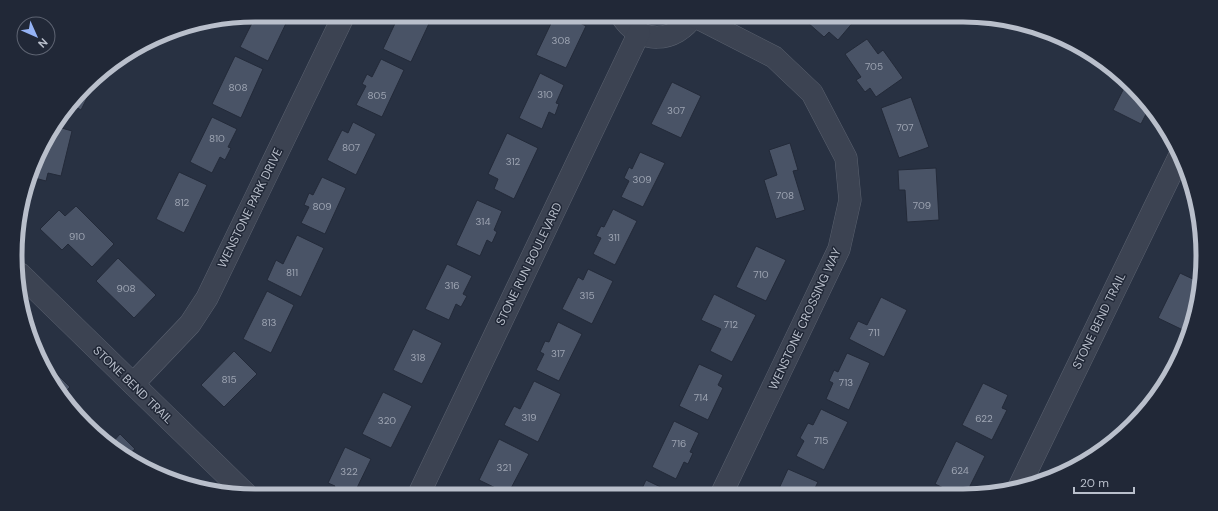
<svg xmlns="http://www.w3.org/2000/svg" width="1218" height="511" font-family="'DM Sans',sans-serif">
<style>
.building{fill:#495366;stroke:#232a39}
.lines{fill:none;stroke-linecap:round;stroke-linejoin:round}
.minor-casing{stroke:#5a616f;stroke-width:23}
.minor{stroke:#3c4352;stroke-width:22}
.labels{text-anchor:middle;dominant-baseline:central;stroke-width:3;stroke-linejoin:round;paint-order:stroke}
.number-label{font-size:10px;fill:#9da4b2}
.street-label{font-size:12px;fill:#b9bfcb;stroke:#212837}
.rim{fill:none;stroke:#b9bfcb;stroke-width:5}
</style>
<rect width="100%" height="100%" fill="#283142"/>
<!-- building -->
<g class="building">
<path d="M256,15H290L268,61L240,47Z"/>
<path d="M399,15H433L411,62L383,49Z"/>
<path d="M555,15H564L586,26L566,68L536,55Z"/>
<path d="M799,15H849L855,20L838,40L829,32L824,37Z"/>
<path d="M867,39L878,54L883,50L903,78L876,97L870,88L865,92L856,80L861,77L845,54Z"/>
<path d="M235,56L263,69L241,118L212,104Z"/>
<path d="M381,59L404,70L382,117L356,105L366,86L362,84L367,74L372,77Z"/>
<path d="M540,73L564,85L556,103L559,104L555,115L549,112L542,129L519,118Z"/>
<path d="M99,74L81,110L72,105L97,75Z"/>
<path d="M672,82L701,96L681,138L651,124Z"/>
<path d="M1127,82L1148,110L1141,124L1113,110Z"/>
<path d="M911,97L929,147L899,158L881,108Z"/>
<path d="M212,117L237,129L228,147L231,148L225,160L220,157L212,173L190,162Z"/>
<path d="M353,122L376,134L356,175L327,160L342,130L348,133Z"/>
<path d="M55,126L72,131L61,176L48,173L46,181L31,177L47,135Z"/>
<path d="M507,133L538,148L514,199L494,189L498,179L488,174Z"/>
<path d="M790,143L798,170L793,171L805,210L776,219L764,180L777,175L769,150Z"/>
<path d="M640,152L665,163L643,207L621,197L629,181L624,178L629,167L632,169Z"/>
<path d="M936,168L939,220L907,222L905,190H899L898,170Z"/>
<path d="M179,172L207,185L184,233L156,219Z"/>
<path d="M322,177L346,188L325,234L301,223L309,207L304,205L309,193L313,195Z"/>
<path d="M477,200L502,211L494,230L497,232L492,243L487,240L480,256L456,245Z"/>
<path d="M76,206L114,244L92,267L68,244L62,250L40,229L59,210L65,216Z"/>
<path d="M613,209L637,221L615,265L593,254L601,238L596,236L601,226L604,227Z"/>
<path d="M1199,227L1202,240L1200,255L1194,252L1198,242L1193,239Z"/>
<path d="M297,235L324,248L301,297L267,280L276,260L283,264Z"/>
<path d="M756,246L786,260L766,301L736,287Z"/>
<path d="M118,258L156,295L134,318L96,281Z"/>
<path d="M447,264L472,276L463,294L467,296L461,307L456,304L449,320L425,309Z"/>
<path d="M588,269L613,281L592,324L562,309L578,277L583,280Z"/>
<path d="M1180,273L1197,281L1193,310L1183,330L1158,318Z"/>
<path d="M267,291L294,305L271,353L243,339Z"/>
<path d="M714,294L756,315L732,362L710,351L721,329L701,320Z"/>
<path d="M881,297L907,310L884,357L849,339L858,321L867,325Z"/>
<path d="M558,322L582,334L559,381L536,370L544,354L540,352L545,341L549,342Z"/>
<path d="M413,329L442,343L422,384L393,370Z"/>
<path d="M234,351L257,374L224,407L201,385Z"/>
<path d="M847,353L870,363L849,410L826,399L833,383L829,381L834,370L838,372Z"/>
<path d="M699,364L723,375L718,385L723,388L708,420L679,406Z"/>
<path d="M55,372L70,387L65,392L88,415L84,420L49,378Z"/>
<path d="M534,381L561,394L538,442L504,425L514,406L520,409Z"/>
<path d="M983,383L1008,395L1002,408L1007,410L992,440L962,425Z"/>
<path d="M383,392L412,406L391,448L362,434Z"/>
<path d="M821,409L848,422L824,470L796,456L804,441L800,438L808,423L813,425Z"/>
<path d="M674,421L699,433L690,452L693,453L688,464L684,462L676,479L652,467Z"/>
<path d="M120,434L135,449L129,454L131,456L111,444Z"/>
<path d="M499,439L529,454L508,494L479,480Z"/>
<path d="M956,441L985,456L966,494H956L935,484Z"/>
<path d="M345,447L371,459L356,490L362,493L360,496H330L335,486L328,483Z"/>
<path d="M788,469L818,482L812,494L776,495Z"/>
<path d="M646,480L671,492L670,495H639Z"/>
</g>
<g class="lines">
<!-- minor casing -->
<g class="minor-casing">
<g id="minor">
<path d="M621,15C639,45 675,44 694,15"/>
<path d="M694,16L774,57L812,93L846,158L850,200L839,249L721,495"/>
<path d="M20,274L247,495"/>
<path d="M133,384L190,324L207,298L344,15"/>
<path d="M1019,487L1180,155"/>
<path d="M418,496L639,33"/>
</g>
</g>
<!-- minor -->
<use href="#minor" class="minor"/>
</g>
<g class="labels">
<!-- number labels -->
<g class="number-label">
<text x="561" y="40">308</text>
<text x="874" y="66">705</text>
<text x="238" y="87">808</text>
<text x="545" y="94">310</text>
<text x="377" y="95">805</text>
<text x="676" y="110">307</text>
<text x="905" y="127">707</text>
<text x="217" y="138">810</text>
<text x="351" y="147">807</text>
<text x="513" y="161">312</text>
<text x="642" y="179">309</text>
<text x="785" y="195">708</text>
<text x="182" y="202">812</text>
<text x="922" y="205">709</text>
<text x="322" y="206">809</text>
<text x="483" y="221">314</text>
<text x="77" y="236">910</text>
<text x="614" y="237">311</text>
<text x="292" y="272">811</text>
<text x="761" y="274">710</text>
<text x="452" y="285">316</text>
<text x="126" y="288">908</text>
<text x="587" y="295">315</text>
<text x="269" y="322">813</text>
<text x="731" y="324">712</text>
<text x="874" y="332">711</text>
<text x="558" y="353">317</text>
<text x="418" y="357">318</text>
<text x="229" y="379">815</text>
<text x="846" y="382">713</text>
<text x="701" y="397">714</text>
<text x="529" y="417">319</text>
<text x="984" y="418">622</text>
<text x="387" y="420">320</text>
<text x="821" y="440">715</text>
<text x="679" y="443">716</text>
<text x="504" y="467">321</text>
<text x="960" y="470">624</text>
<text x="349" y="471">322</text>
</g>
<!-- street labels -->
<g class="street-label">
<text transform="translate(250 208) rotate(-64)">WENSTONE PARK DRIVE</text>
<text transform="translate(529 264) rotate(-64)">STONE RUN BOULEVARD</text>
<text transform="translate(805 319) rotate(-65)">WENSTONE CROSSING WAY</text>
<text transform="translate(1099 321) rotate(-64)">STONE BEND TRAIL</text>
<text transform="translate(133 385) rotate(44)">STONE BEND TRAIL</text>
</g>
</g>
<!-- crop -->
<path d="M0 0H1218V511H0ZM255 22H963A233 233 0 0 1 1196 255V256A233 233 0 0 1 963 489H255A233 233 0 0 1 22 256V255A233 233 0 0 1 255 22Z" fill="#212837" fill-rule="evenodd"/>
<path class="rim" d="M255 22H963A233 233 0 0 1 1196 255V256A233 233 0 0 1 963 489H255A233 233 0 0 1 22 256V255A233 233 0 0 1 255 22Z"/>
<!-- north arrow -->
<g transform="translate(36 36) rotate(135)"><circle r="19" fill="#212837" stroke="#5e6472"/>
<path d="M0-3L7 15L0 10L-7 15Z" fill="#95b3f5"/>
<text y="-6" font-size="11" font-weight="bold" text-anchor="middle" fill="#b9bfcb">N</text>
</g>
<!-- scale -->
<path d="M1074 487v6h60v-6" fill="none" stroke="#b9bfcb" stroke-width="2"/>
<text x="1080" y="487" font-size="12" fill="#b9bfcb" stroke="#212837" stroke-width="3" paint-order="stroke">20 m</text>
</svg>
